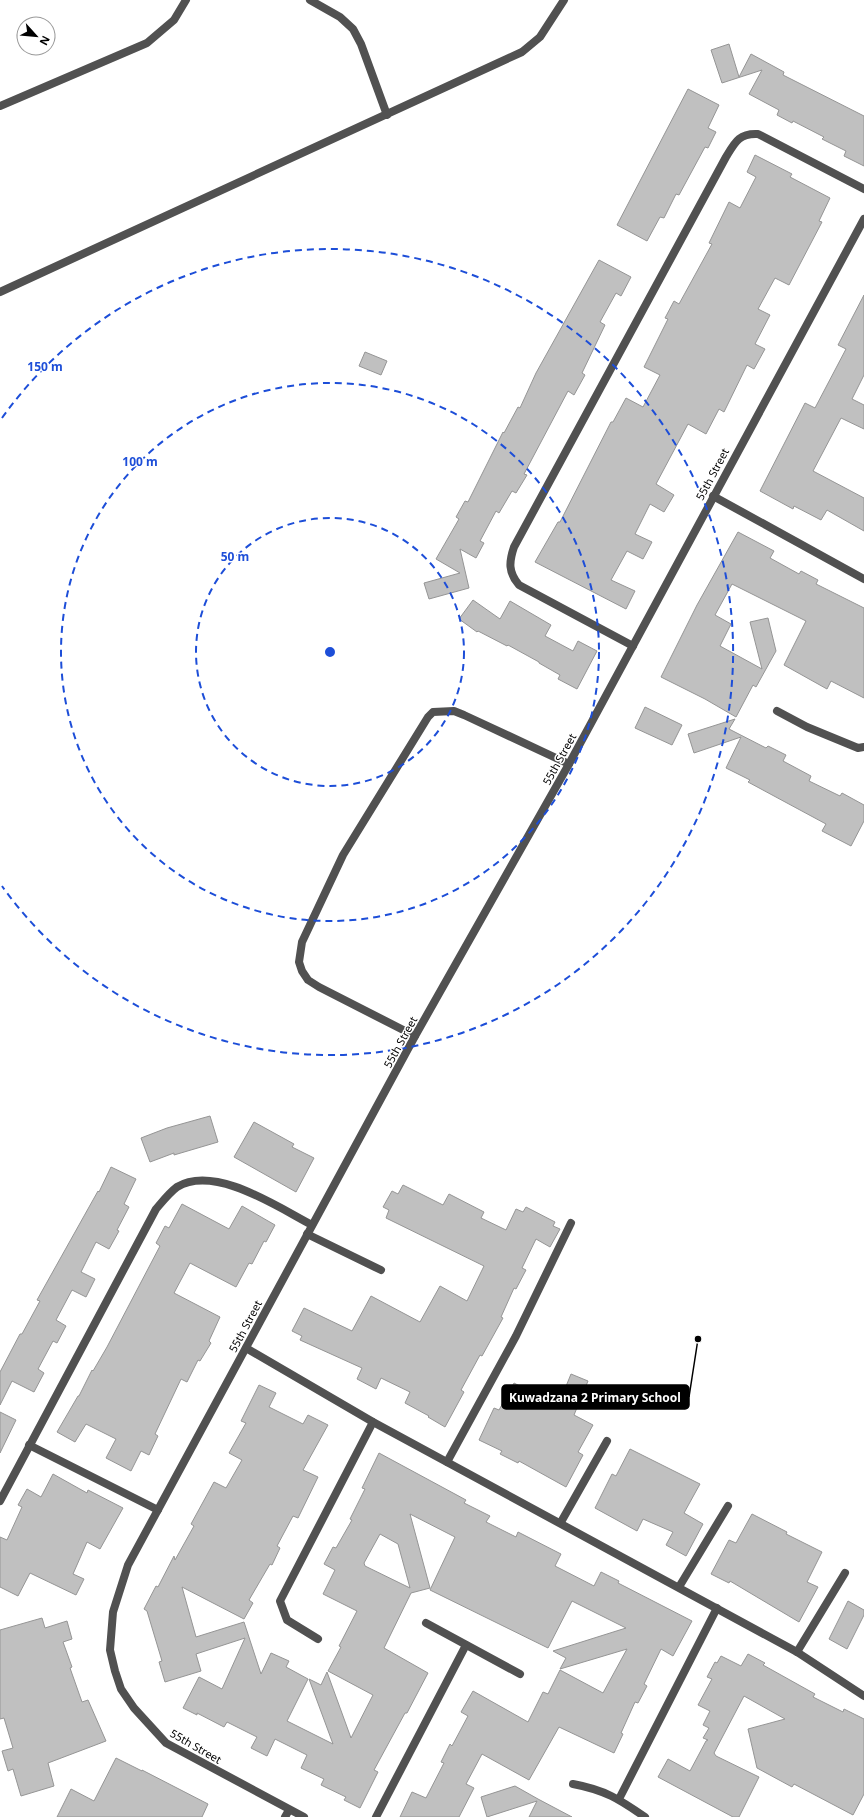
<svg xmlns="http://www.w3.org/2000/svg" width="864" height="1817" font-family="'Noto Sans',sans-serif">
<style>
.building{fill:#c0c0c0;stroke:#959595;fill-rule:evenodd}
.lines{fill:none;stroke-linecap:round;stroke-linejoin:round}
.lane{stroke:#515151;stroke-width:8}
.street{stroke:#515151;stroke-width:8}
.ring{fill:none;stroke:#1d4ed8;stroke-width:2;stroke-dasharray:7 5}
.labels{text-anchor:middle;dominant-baseline:central;stroke-width:3;stroke-linejoin:round;paint-order:stroke}
.street-label{font-size:11px;fill:#000;stroke:#fff}
.centre{fill:#1d4ed8;stroke:#fff;stroke-width:2}
.ring-label{font-size:12px;text-anchor:middle;font-weight:bold;fill:#1d4ed8;stroke:#fff;stroke-width:3;stroke-linejoin:round;paint-order:stroke}
.leader{fill:none;stroke:#000;stroke-width:1.5}
.callout-dot{fill:#000;stroke:#fff;stroke-width:1.5}
.callout{fill:#000;stroke:#000;stroke-width:1.5}
.callout-label{font-size:12px;text-anchor:middle;font-weight:bold;fill:#fff}
</style>
<rect width="100%" height="100%" fill="#fff"/>
<!-- building -->
<g class="building">
<path d="M729,44L739,77L751,54L784,72L783,75L864,116V166L844,156L846,151L822,139L824,137L793,121L792,123L777,115L779,110L749,94L762,70L722,83L711,50Z"/>
<path d="M688,89L719,105L708,128L716,132L708,148L705,147L679,195L676,194L664,218L660,217L647,241L617,225Z"/>
<path d="M755,155L792,174L790,177L830,198L819,221L822,222L789,285L775,278L758,309L770,315L755,344L765,349L754,369L747,365L724,412L719,409L706,434L688,424L656,484L674,495L664,512L650,504L635,534L652,542L643,559L627,551L611,580L635,591L626,609L535,562L558,522H560L611,422H613L626,398L643,407L660,375L644,367L668,319L665,318L674,301L679,304L712,244L709,243L729,202L740,208L756,177L747,172Z"/>
<path d="M599,260L631,277L621,296L616,293L600,322L605,325L582,373L585,375L574,395L568,391L524,474L527,475L516,493L512,491L499,513L496,511L480,541L484,543L476,558L460,549L469,588L429,599L424,583L460,573L436,559L459,519L456,517L465,501L468,502L503,432L504,433L518,407L520,408L536,373Z"/>
<path d="M864,295V375L852,399L864,405V429L841,418L813,471L864,498V531L827,510L821,520L794,506L793,509L760,491L805,403L815,408L846,349L838,345Z"/>
<path d="M365,352L387,361L381,375L359,366Z"/>
<path d="M738,532L774,551L770,558L799,574L801,571L818,580L816,584L864,608V698L831,681L827,689L784,665L806,621L732,584L715,615L731,624L720,646L762,669L750,622L768,618L776,651L756,687L753,685L736,717L705,699L661,677L697,605Z"/>
<path d="M473,600L500,619L510,601L551,625L545,636L573,651L578,641L597,651L577,689L558,679L560,675L539,663V662L508,645L507,646L478,631L477,632L459,619Z"/>
<path d="M645,707L682,725L672,745L635,728Z"/>
<path d="M735,719L729,729L766,748L768,746L786,755L783,761L811,776L809,781L840,796L842,793L864,805V821L851,846L822,831L826,824L748,782L750,780L726,768L741,737L694,753L688,734Z"/>
<path d="M210,1116L218,1142L174,1155V1153L150,1162L141,1138L167,1128Z"/>
<path d="M254,1122L294,1144L292,1147L314,1158L296,1192L234,1157Z"/>
<path d="M111,1167L136,1179L124,1204L129,1207L117,1230L119,1231L109,1249L96,1242L81,1272L95,1279L86,1297L72,1290L56,1320L66,1326L57,1343L53,1341L38,1369L44,1373L34,1392L12,1381L0,1405V1372L20,1334H22L40,1301L37,1300L98,1191L99,1192Z"/>
<path d="M403,1185L443,1205L449,1194L484,1212L481,1218L506,1230L516,1209L523,1212L526,1207L555,1222L553,1226L560,1229L550,1247L536,1239L522,1268L526,1270L516,1289L514,1288L501,1317L503,1318L482,1356L480,1355L461,1390L464,1392L445,1427L428,1417L429,1416L405,1403L410,1392L381,1378L376,1389L357,1379L362,1368L300,1340L302,1336L292,1331L304,1308L352,1331L371,1296L420,1322L440,1286L467,1301L484,1266L386,1218L389,1210L383,1207L392,1191L398,1194Z"/>
<path d="M182,1204L229,1229L242,1206L275,1225L266,1242L264,1241L252,1264L249,1263L236,1287L190,1263L174,1293L220,1317L209,1341L211,1343L200,1361L198,1360L187,1382L181,1379L155,1434L158,1436L149,1455L141,1451L131,1471L106,1458L116,1439L86,1424L75,1442L57,1432L78,1396H79L92,1370L93,1371L107,1347L160,1246L156,1243L165,1226L169,1228Z"/>
<path d="M571,1374L588,1381L574,1415L593,1425L578,1452L583,1455L566,1487L519,1461L518,1463L500,1454L502,1451L479,1440L494,1408L499,1410L514,1383L558,1406Z"/>
<path d="M259,1385L276,1393L269,1407L303,1424L308,1415L328,1425L303,1470L318,1477L298,1518L293,1516L277,1546L280,1548L272,1565L270,1564L249,1600L253,1603L244,1619L182,1587L196,1637L244,1622L261,1674L271,1653L289,1661L286,1667L308,1679L287,1721L333,1744L309,1679L321,1685L327,1672L351,1738L373,1695L328,1671L341,1647L339,1646L357,1611L323,1594L335,1570L324,1564L333,1547L336,1548L352,1520L350,1519L365,1489L362,1488L379,1453L466,1500L464,1503L490,1516L486,1522L516,1537L518,1532L561,1554L555,1566L594,1586L601,1572L619,1581L618,1583L692,1621L673,1656L661,1649L644,1684L647,1686L638,1703L635,1702L621,1733L623,1734L614,1753L559,1727L529,1780L482,1754L466,1784L474,1788L459,1817H400L412,1792L426,1798L444,1763L441,1762L450,1744L452,1746L468,1716L461,1712L473,1691L528,1722L543,1692L548,1694L560,1670L603,1693L627,1649L560,1669L566,1658L553,1651L626,1628L572,1601L548,1648L430,1590L455,1537L410,1514L430,1588L411,1593L384,1648L428,1673L407,1713H405L374,1770L378,1772L360,1808L344,1800L346,1797L321,1785L324,1779L301,1768L307,1755L275,1739L267,1756L251,1748L257,1737L227,1722L224,1727L197,1713V1715L183,1708L199,1677L222,1689L245,1638L196,1654L201,1671L165,1682L159,1662L162,1661L147,1611L144,1609L156,1586L158,1587L174,1556L175,1560L194,1526L191,1524L214,1482L226,1488L242,1460L229,1453L246,1423L241,1421ZM380,1534L398,1544L410,1588L365,1566L364,1563Z"/>
<path d="M0,1412L16,1420L0,1453Z"/>
<path d="M630,1449L700,1484L684,1513L703,1524L686,1556L666,1545L673,1532L643,1519L637,1531L595,1508L612,1474L616,1476Z"/>
<path d="M53,1474L87,1493L88,1490L123,1508L100,1549L87,1542L73,1574L84,1579L76,1595L30,1573L18,1596L0,1587V1537L7,1540L22,1507L18,1505L27,1489L41,1497Z"/>
<path d="M752,1514L787,1532L786,1534L822,1552L807,1582L818,1587L799,1622L730,1581L729,1583L711,1574L729,1540L736,1543Z"/>
<path d="M848,1601L864,1610V1615L847,1649L829,1639Z"/>
<path d="M42,1618L45,1628L67,1621L72,1639L63,1642L72,1667L70,1668L82,1702L88,1700L106,1741L48,1763L54,1786L21,1796L13,1769L8,1771L2,1751L13,1748L4,1718L0,1719V1630Z"/>
<path d="M748,1654L765,1663L763,1665L815,1694L813,1697L843,1712L844,1709L864,1719V1794L853,1815L794,1784L792,1787L757,1768L748,1729L785,1719L744,1696L714,1753L716,1756L759,1777L739,1817H733L658,1777L668,1759L690,1771L706,1741L708,1740L703,1738L709,1728L703,1725L710,1711L698,1705L712,1679L707,1677L715,1662L717,1663L721,1656L741,1666Z"/>
<path d="M116,1758L142,1771V1770L208,1804L202,1817H57L71,1789L94,1801Z"/>
<path d="M515,1786L538,1799L572,1817H529L537,1801L487,1817L481,1797Z"/>
</g>
<g class="lines">
<!-- lane -->
<path class="lane" d="M307,1234L381,1270"/>
<!-- street -->
<g class="street">
<path d="M310,0L340,17L353,29L361,44L387,115"/>
<path d="M0,106L147,43L174,20L186,0"/>
<path d="M0,292L522,52L540,37L564,0"/>
<path d="M713,496L864,579"/>
<path d="M633,646L519,585C508,572 509,562 514,547L726,157C735,142 739,133 758,134L864,189"/>
<path d="M777,711L807,727L858,748L864,747"/>
<path d="M415,1036L319,987L308,980L302,971L299,962L302,942L343,855L428,717L433,712L454,711L464,715L569,764"/>
<path d="M246,1348L373,1422L797,1652L864,1696"/>
<path d="M29,1445L158,1510"/>
<path d="M447,1462L516,1336L571,1223"/>
<path d="M0,1501L156,1209C162,1202 169,1193 177,1187C215,1164 279,1208 312,1225"/>
<path d="M561,1522L607,1441"/>
<path d="M679,1587L728,1506"/>
<path d="M426,1623L520,1674"/>
<path d="M318,1639L287,1620L280,1601L373,1422"/>
<path d="M797,1652L845,1573"/>
<path d="M573,1784C605,1790 619,1799 645,1817"/>
<path d="M619,1799L717,1608"/>
<path d="M285,1817L289,1810"/>
<path d="M304,1817L166,1743L134,1708L121,1689L115,1671L110,1650L113,1612L128,1565L415,1036L569,764L864,219"/>
<path d="M376,1817L466,1645"/>
</g>
</g>
<!-- distance rings -->
<g class="ring">
<circle cx="330" cy="652" r="134"/>
<circle cx="330" cy="652" r="269"/>
<path d="M2 418A403 403 0 1 1 2 886"/>
</g>
<g class="labels">
<!-- street labels -->
<g class="street-label">
<text transform="translate(712 474) rotate(-62)">55th Street</text>
<text transform="translate(559 759) rotate(-61)">55th Street</text>
<text transform="translate(400 1042) rotate(-61)">55th Street</text>
<text transform="translate(245 1326) rotate(-62)">55th Street</text>
<text transform="translate(196 1746) rotate(30)">55th Street</text>
</g>
</g>
<circle cx="330" cy="652" r="6" class="centre"/>
<g class="ring-label">
<text x="45" y="371">150 m</text>
<text x="140" y="466">100 m</text>
<text x="235" y="561">50 m</text>
</g>
<!-- callouts -->
<path class="leader" d="M698 1339L689 1397"/>
<circle class="callout-dot" cx="698" cy="1339" r="4"/>
<rect class="callout" x="502" y="1385" width="187" height="24" rx="4"/>
<g class="callout-label">
<text x="595" y="1402">Kuwadzana 2 Primary School</text>
</g>
<!-- north arrow -->
<g transform="translate(36 36) rotate(117)"><circle r="19" fill="#ffffff" stroke="#999999"/>
<path d="M0-3L7 15L0 10L-7 15Z" fill="#000000"/>
<text y="-6" font-size="11" font-weight="bold" text-anchor="middle" fill="#000000">N</text>
</g>
</svg>
